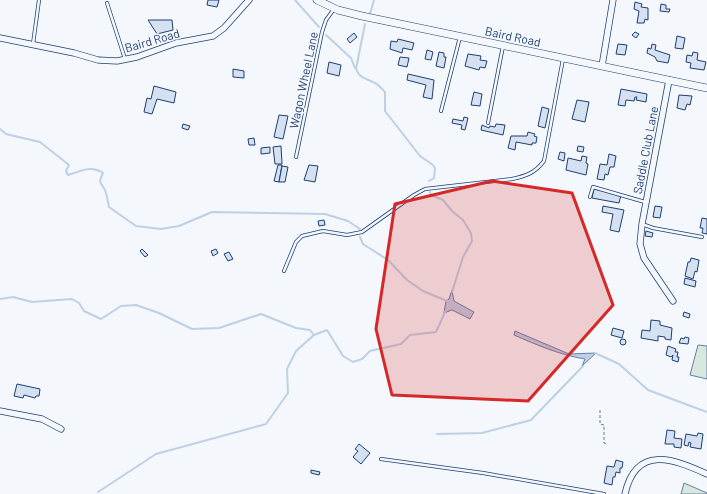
<svg xmlns="http://www.w3.org/2000/svg" width="707" height="494" font-family="Barlow,sans-serif">
<style>
.green{fill:#d7e8df;stroke:#687fa3}
.water{fill:#bed0e5;stroke:#687fa3}
.lines{fill:none;stroke-linecap:round;stroke-linejoin:round}
.stream{stroke:#bed0e5;stroke-width:2}
.building{fill:#d5e0f0;stroke:#1d3f73}
.service-casing{stroke:#1d3f73;stroke-width:4}
.minor-casing{stroke:#1d3f73;stroke-width:7}
.tertiary-casing{stroke:#1d3f73;stroke-width:8}
.path{stroke:#5e769c;stroke-width:1;stroke-dasharray:3 2;stroke-linecap:butt}
.service{stroke:#f4f7fb;stroke-width:2.5}
.minor{stroke:#f4f7fb;stroke-width:5.5}
.tertiary{stroke:#f4f7fb;stroke-width:7}
.marked{fill:#d62828;fill-opacity:0.2;stroke:#d62828;stroke-width:3;stroke-linejoin:round}
.labels{text-anchor:middle;dominant-baseline:central;stroke-width:3;stroke-linejoin:round;paint-order:stroke}
.street-label{font-size:12px;fill:#1d3f73;stroke:#f4f7fb}
</style>
<rect width="100%" height="100%" fill="#f4f7fb"/>
<!-- green -->
<g class="green">
<path d="M698,345L707,346V379L690,375Z"/>
<path d="M684,483L707,493V494H681Z"/>
</g>
<!-- water -->
<g class="water">
<path d="M452,290L454,301L474,312L470,319L452,310L444,313L446,301L449,299Z"/>
<path d="M515,331L569,354L596,353L582,366L585,359C560,355 537,345 514,335Z"/>
</g>
<g class="lines">
<!-- stream -->
<g class="stream">
<path d="M295,0L319,27"/>
<path d="M370,14L374,0"/>
<path d="M365,24L356,69C360,79 366,78 375,83C379,85 382,89 385,92V111L420,156L433,165L435,168L434,178L429,181"/>
<path d="M326,35L351,58L355,68"/>
<path d="M0,129L6,134L40,142L69,165L66,171L68,175C81,171 91,165 103,173C98,184 100,181 105,190C107,195 108,202 109,207L136,226L161,229L179,226L212,212L325,214L348,221L360,229"/>
<path d="M430,192L431,195L443,200L452,211L463,220L471,233L472,241L463,257L452,292"/>
<path d="M360,237L363,244L388,260L407,280L423,291L447,301"/>
<path d="M0,299L13,297L32,302L72,299L79,303L84,311L101,319L121,306L136,305L159,313L192,329L219,328L261,314L296,328L310,330L314,335"/>
<path d="M595,353L619,364L648,390L707,412"/>
<path d="M437,434L482,433L531,420L583,366"/>
<path d="M98,492L156,454L266,424L288,393L287,369L296,351L314,335L327,330L343,356L353,362L362,359L370,351L401,344L410,335L436,332L446,310"/>
</g>
</g>
<!-- building -->
<g class="building">
<path d="M208,0H219L217,7L207,5Z"/>
<path d="M635,2L642,4L641,7L648,8V20L645,19L644,23H637L639,11L634,9Z"/>
<path d="M661,4L666,5V9H670L669,12L660,11Z"/>
<path d="M148,20H172L173,30L157,34Z"/>
<path d="M635,32L639,34L636,38L632,35Z"/>
<path d="M354,33L357,37L350,43L347,39Z"/>
<path d="M677,36L685,38L683,49L675,48Z"/>
<path d="M398,39L414,43L412,50L403,48L402,53L390,49L391,41L397,42Z"/>
<path d="M618,44L627,45L625,55L616,54Z"/>
<path d="M652,44L656,45L655,50L670,55L668,63L657,61L655,57L647,53L648,48L651,49Z"/>
<path d="M427,50L433,52L431,60L425,59Z"/>
<path d="M439,52L444,53V57H446L444,68L436,66Z"/>
<path d="M693,52L698,53L697,60L706,62L704,70L690,68L691,63L686,62L687,55L692,56Z"/>
<path d="M468,54L481,56L480,60L487,61L485,68L480,67L479,70L465,66Z"/>
<path d="M400,57L409,58L407,67L398,65Z"/>
<path d="M329,62L341,65L339,76L327,73Z"/>
<path d="M233,69L244,71V78L233,77Z"/>
<path d="M408,74L434,80L432,99L423,97L426,85L407,80Z"/>
<path d="M154,86L176,92L174,103L157,99L152,114L144,112L147,98L151,99Z"/>
<path d="M621,89L647,94L646,102L636,100L637,97H635L634,101L626,100L625,106L618,105Z"/>
<path d="M474,92L482,94L480,106L471,105Z"/>
<path d="M679,95L692,96L690,105L687,104L685,110L677,108Z"/>
<path d="M577,100L589,102L585,122L572,119Z"/>
<path d="M542,107L549,109L545,128L538,126Z"/>
<path d="M279,115L288,116L283,139L274,137Z"/>
<path d="M464,117L468,118L465,130L461,129L462,125L452,123L453,119L463,121Z"/>
<path d="M183,124L190,126L188,130L182,128Z"/>
<path d="M496,124L505,125L503,135L481,130L482,125L489,128L490,126L495,127Z"/>
<path d="M528,132L535,134L534,136L537,137L536,143H532V145L516,142L515,150L508,148L511,136H527Z"/>
<path d="M254,138L255,145H249L248,139Z"/>
<path d="M281,146L282,164H275L273,147Z"/>
<path d="M578,146L584,147L583,152L577,151Z"/>
<path d="M270,147V153L261,154V148Z"/>
<path d="M560,152L565,153L564,161L558,159Z"/>
<path d="M609,154L616,156L614,167H610L608,175L605,174L604,180L597,179L600,164L607,165Z"/>
<path d="M582,156L587,157L586,163L588,164L586,175L566,170L568,158L581,161Z"/>
<path d="M278,165H282L279,182L274,181Z"/>
<path d="M309,165L318,166L315,182L304,180Z"/>
<path d="M282,166L288,167L285,182H279Z"/>
<path d="M594,189L621,195L619,203L592,198Z"/>
<path d="M603,206L624,210L619,232L610,230L613,214L602,212Z"/>
<path d="M655,206L662,207L660,218L653,217Z"/>
<path d="M702,218L707,219V234L702,233L703,228H700Z"/>
<path d="M324,220L325,225L319,226L318,221Z"/>
<path d="M646,231L653,233L652,237L645,236Z"/>
<path d="M142,249L148,255L145,257L140,251Z"/>
<path d="M216,249L218,253L213,256L211,251Z"/>
<path d="M229,252L233,259L228,261L224,254Z"/>
<path d="M691,258L699,260L697,272L695,271L693,279L685,276L688,262H690Z"/>
<path d="M685,278L696,281L695,287L684,284Z"/>
<path d="M684,312L690,314L689,318L683,316Z"/>
<path d="M651,320L660,321V325L672,328L671,340L665,339V337L658,336V341L641,338L642,330L650,331Z"/>
<path d="M613,328L624,331L622,338L611,335Z"/>
<path d="M685,337L689,338L688,344L679,343L681,338L684,339Z"/>
<circle cx="623" cy="342" r="3"/>
<path d="M668,346L676,349L675,352H678L677,357H679L678,362L672,360L673,355L671,357L666,355Z"/>
<path d="M17,384L40,389L39,396H36L35,398L24,395L23,398L14,396Z"/>
<path d="M667,430L675,431L674,438L682,439L681,448L674,447V444H665Z"/>
<path d="M698,433L703,434L701,449L690,447L691,443L689,442L688,446L684,445L686,434L697,436Z"/>
<path d="M359,444L370,453L361,464L353,457L358,451L355,449Z"/>
<path d="M616,460L623,462L622,468H620V473L616,472L615,477H613L612,485L604,483L607,466L614,467Z"/>
<path d="M311,470L320,472L319,475L311,473Z"/>
</g>
<g class="lines">
<!-- service casing -->
<g class="service-casing">
<g id="service">
<path d="M107,3L125,59"/>
<path d="M33,44L39,0"/>
<path d="M441,111L460,37"/>
<path d="M488,123L503,46"/>
<path d="M296,157L322,32L326,20L334,9"/>
<path d="M590,197L593,187L645,202"/>
<path d="M642,224L653,228L702,237"/>
<path d="M284,271L296,242L302,236L323,231L347,235L362,232L414,195L425,189L512,179C526,176 535,173 544,161L563,59"/>
<path d="M381,459L483,473L604,494"/>
</g>
</g>
<!-- minor casing -->
<g class="minor-casing">
<g id="minor">
<path d="M0,38L74,53L98,60L117,61L137,57L176,43L213,36L224,28L249,0"/>
<path d="M602,66L613,0"/>
<path d="M669,80L642,224L640,244L644,258L673,301"/>
<path d="M0,411L42,419L61,429"/>
<path d="M625,494C636,444 674,459 707,474"/>
</g>
</g>
<!-- tertiary casing -->
<g class="tertiary-casing">
<path id="tertiary" d="M317,0L338,10L362,16L707,88"/>
</g>
<!-- path -->
<path class="path" d="M600,410V424L604,425V443L607,444"/>
<!-- service -->
<use href="#service" class="service"/>
<!-- minor -->
<use href="#minor" class="minor"/>
<!-- tertiary -->
<use href="#tertiary" class="tertiary"/>
</g>
<!-- marked area -->
<path class="marked" d="M492,181L572,193L613,305L528,401L392,395L376,329L395,204Z"/>
<g class="labels">
<!-- street labels -->
<g class="street-label">
<text transform="translate(513 36) rotate(12)">Baird Road</text>
<text transform="translate(152 40) rotate(-16)">Baird Road</text>
<text transform="translate(303 80) rotate(-78)">Wagon Wheel Lane</text>
<text transform="translate(645 150) rotate(-79)">Saddle Club Lane</text>
</g>
</g>
</svg>
